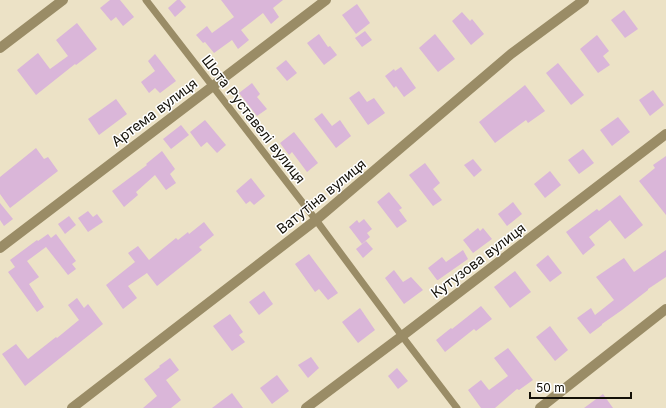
<svg xmlns="http://www.w3.org/2000/svg" width="666" height="408" font-family="Inter,sans-serif">
<style>
.building{fill:#dab6d9}
.lines{fill:none;stroke-linecap:round;stroke-linejoin:round}
.lane{stroke:#9a8c66;stroke-width:7}
.street{stroke:#9a8c66;stroke-width:10}
.labels{text-anchor:middle;dominant-baseline:central;stroke-width:3;stroke-linejoin:round;paint-order:stroke}
.street-label{font-size:14px;fill:#131007;stroke:#fff}
</style>
<rect width="100%" height="100%" fill="#ece2c6"/>
<!-- building -->
<g class="building">
<path d="M110,0H120L134,17L123,26L116,17L111,21L100,8Z"/>
<path d="M177,0H180L186,7L175,17L168,8Z"/>
<path d="M221,0H283L273,8L279,17L271,24L263,13L241,30L249,40L238,49L232,40L214,53L205,42L203,43L196,35L207,26L212,33L234,17Z"/>
<path d="M357,4L370,23L356,34L342,15Z"/>
<path d="M624,10L638,29L625,38L611,20Z"/>
<path d="M462,12L470,21L472,19L484,34L471,45L452,21Z"/>
<path d="M77,23L97,49L76,65L75,64L36,95L17,70L38,53L50,69L68,56L56,40Z"/>
<path d="M365,31L372,40L362,47L355,38Z"/>
<path d="M319,34L328,47L330,46L337,55L324,65L307,43Z"/>
<path d="M435,34L455,59L438,72L419,48Z"/>
<path d="M597,35L609,51L603,56L610,65L598,73L580,49Z"/>
<path d="M155,54L176,81L160,93L155,88L149,93L141,82L155,71L148,61Z"/>
<path d="M286,60L297,73L287,81L276,68Z"/>
<path d="M558,63L584,95L571,105L546,73Z"/>
<path d="M401,67L416,88L404,97L396,86L394,88L385,76L394,69L395,71Z"/>
<path d="M252,83L260,94L257,97L267,109L257,116L239,93Z"/>
<path d="M525,85L545,111L528,123L526,120L495,143L479,122Z"/>
<path d="M653,90L664,105L650,116L639,100Z"/>
<path d="M359,91L367,102L374,98L385,113L368,125L349,98Z"/>
<path d="M116,99L127,114L99,135L88,119Z"/>
<path d="M322,113L332,126L340,120L351,136L336,148L314,119Z"/>
<path d="M618,117L630,132L612,146L600,130Z"/>
<path d="M205,120L226,145L217,153L207,142L201,147L190,132Z"/>
<path d="M181,125L189,135L171,149L163,139Z"/>
<path d="M294,132L318,163L307,172L292,152L289,155L280,143Z"/>
<path d="M36,148L44,159L48,157L58,171L10,208L0,194V177Z"/>
<path d="M583,149L594,163L579,174L568,160Z"/>
<path d="M162,151L175,169L170,174L176,183L166,190L155,175L136,192L138,195L124,207L112,191L147,165L146,164Z"/>
<path d="M666,156V182L662,177L666,182V215L639,181L655,168L653,165Z"/>
<path d="M473,159L482,170L474,177L464,165Z"/>
<path d="M425,163L440,183L433,189L442,200L433,206L409,175Z"/>
<path d="M550,171L561,185L545,198L534,184Z"/>
<path d="M251,178L265,196L254,205L250,201L246,204L236,191Z"/>
<path d="M389,192L402,208L399,210L407,221L397,228L377,202Z"/>
<path d="M620,195L643,225L625,239L610,220L589,237L595,245L583,255L566,232L597,209L599,211Z"/>
<path d="M513,202L522,214L507,226L498,214Z"/>
<path d="M0,203L13,219L4,226L0,220Z"/>
<path d="M88,211L93,217L97,214L103,222L88,232L78,218Z"/>
<path d="M69,216L76,225L65,234L58,224Z"/>
<path d="M364,219L372,229L367,233L370,237L362,244L349,227L357,220L359,223Z"/>
<path d="M204,222L214,235L199,247L202,250L157,286L147,273L128,286L137,298L123,309L106,285L135,262L128,253L138,246L149,260L176,238L178,240L188,232L189,234Z"/>
<path d="M478,228L480,231L483,228L492,239L473,253L463,240Z"/>
<path d="M48,234L51,238L56,234L76,261L72,264L76,269L68,275L46,247L27,261L39,277L29,284L44,307L37,312L8,272L15,267L10,260L37,240L38,241Z"/>
<path d="M366,241L373,249L363,258L356,249Z"/>
<path d="M463,250L468,259L438,280H437L428,268L442,257L446,262Z"/>
<path d="M666,250V277L648,289V290L622,310L602,324V325L590,334L577,318L591,308L595,315L614,300L596,277L624,258L634,272Z"/>
<path d="M309,254L338,293L328,300L319,289L315,292L295,264Z"/>
<path d="M548,255L562,273L550,282L536,265Z"/>
<path d="M394,270L403,282L411,277L423,290L404,304L385,278Z"/>
<path d="M515,271L531,292L510,308L494,287Z"/>
<path d="M264,291L273,304L259,315L249,302Z"/>
<path d="M77,298L84,308L88,304L103,324L25,386L2,354L16,344L28,359L56,337L57,338L79,320L68,305Z"/>
<path d="M481,306L492,319L476,331L474,329L445,352L436,340L451,328L452,329Z"/>
<path d="M360,308L375,330L358,343L342,322Z"/>
<path d="M230,314L243,332L239,335L245,342L232,351L213,326Z"/>
<path d="M550,326L568,350L555,361L536,337Z"/>
<path d="M508,348L533,380L519,390L517,389L495,408H481L468,390L481,380L489,390L508,376L494,358Z"/>
<path d="M311,357L319,368L308,378L298,365Z"/>
<path d="M170,358L179,370L166,380L181,400L171,408H143L157,396L144,379L160,367L159,366Z"/>
<path d="M397,368L408,381L398,389L388,376Z"/>
<path d="M277,375L289,391L272,404L260,388Z"/>
<path d="M232,393L243,408H212Z"/>
<path d="M603,394L613,408H584Z"/>
</g>
<g class="lines">
<!-- lane -->
<path class="lane" d="M146,0L316,220L402,336L457,408"/>
<!-- street -->
<g class="street">
<path d="M0,48L63,0"/>
<path d="M0,248L326,0"/>
<path d="M72,408L316,220L511,54L584,0"/>
<path d="M306,408L402,336L666,134"/>
<path d="M540,408L666,309"/>
</g>
</g>
<g class="labels">
<!-- street labels -->
<g class="street-label">
<text transform="translate(154 112) rotate(-37)">Артема вулиця</text>
<text transform="translate(254 119) rotate(52)">Шота Руставелі вулиця</text>
<text transform="translate(321 196) rotate(-39)">Ватутіна вулиця</text>
<text transform="translate(478 260) rotate(-37)">Кутузова вулиця</text>
</g>
</g>
<!-- scale -->
<path d="M530 392v6h101v-6" fill="none" stroke="#131007" stroke-width="2"/>
<text x="536" y="392" font-size="12" fill="#131007" stroke="#ffffff" stroke-width="3" paint-order="stroke">50 m</text>
</svg>
